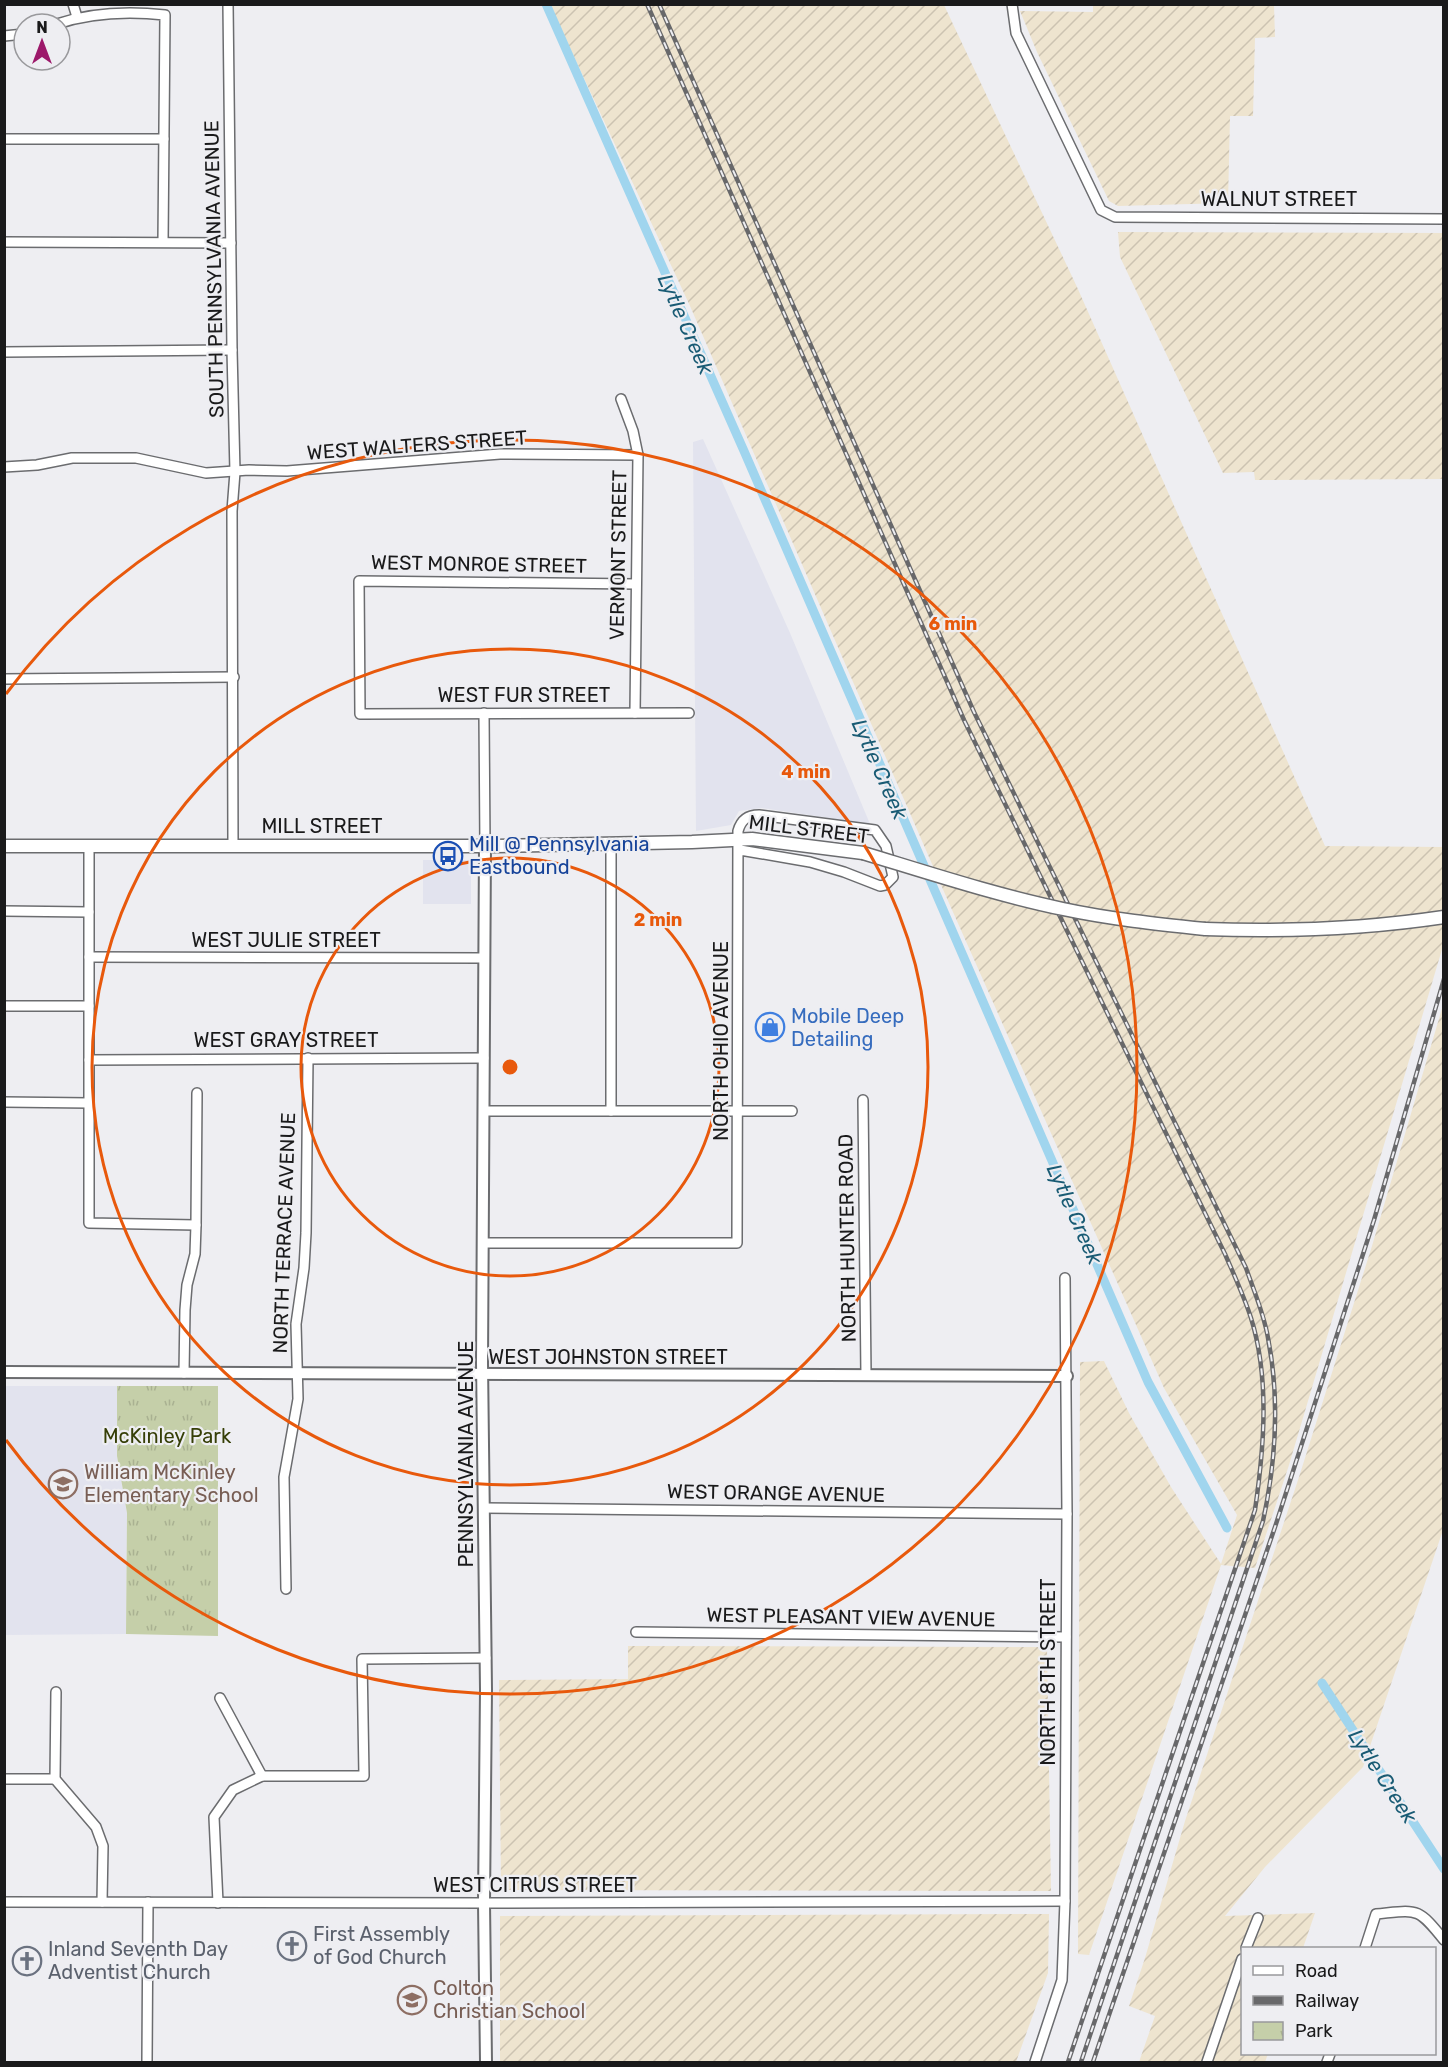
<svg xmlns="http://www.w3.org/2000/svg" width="1448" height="2067" font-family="Rubik,sans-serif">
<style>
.built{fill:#e2e3ee}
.industrial{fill:url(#industrial-furrows)}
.park{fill:url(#park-tufts)}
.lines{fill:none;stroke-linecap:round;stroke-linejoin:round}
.canal{stroke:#a0d5ee;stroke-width:9}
.minor-casing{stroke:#6b6c6f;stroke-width:12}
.tertiary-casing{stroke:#6b6c6f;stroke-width:14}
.secondary-casing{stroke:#6b6c6f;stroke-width:15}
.minor{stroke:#fff;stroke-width:9}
.tertiary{stroke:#fff;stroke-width:10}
.secondary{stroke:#fff;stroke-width:12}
.rail-casing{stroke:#68686a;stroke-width:4.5}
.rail{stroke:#eeeef2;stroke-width:2;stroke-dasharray:7;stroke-linecap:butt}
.secondary-bridge-casing{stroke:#6b6c6f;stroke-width:15;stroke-linecap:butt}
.secondary-bridge{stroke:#fff;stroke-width:12}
.ring{fill:none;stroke:#e8590c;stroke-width:3}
.labels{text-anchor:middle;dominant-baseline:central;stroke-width:4.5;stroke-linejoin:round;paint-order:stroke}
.street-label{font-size:20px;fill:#1a1a1b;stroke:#eeeef2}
.transit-label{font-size:20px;fill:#164399;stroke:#eeeef2;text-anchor:start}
.shop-label{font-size:20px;fill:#366cbe;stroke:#eeeef2;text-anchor:start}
.park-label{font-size:20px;fill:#363f07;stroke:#eeeef2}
.education-label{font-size:20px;fill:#785e54;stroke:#eeeef2;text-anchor:start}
.worship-label{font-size:20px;fill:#5b616d;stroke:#eeeef2;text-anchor:start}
.water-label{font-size:21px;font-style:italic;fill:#195b74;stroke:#eeeef2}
.centre{fill:#e8590c;stroke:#eeeef2;stroke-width:3}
.ring-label{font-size:18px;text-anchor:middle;font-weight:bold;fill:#e8590c;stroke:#eeeef2;stroke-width:4.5;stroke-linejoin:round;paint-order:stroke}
</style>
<defs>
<pattern id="industrial-furrows" width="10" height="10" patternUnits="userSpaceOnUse" patternTransform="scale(1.5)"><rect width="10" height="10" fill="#eee4cf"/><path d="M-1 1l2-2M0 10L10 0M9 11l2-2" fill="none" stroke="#ccc3b1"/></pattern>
<pattern id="park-tufts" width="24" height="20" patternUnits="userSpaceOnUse" patternTransform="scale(1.5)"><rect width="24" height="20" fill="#c5cfa9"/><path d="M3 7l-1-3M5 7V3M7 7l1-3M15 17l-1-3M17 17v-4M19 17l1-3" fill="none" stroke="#a9b191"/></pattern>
</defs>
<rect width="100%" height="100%" fill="#eeeef2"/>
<!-- built -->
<g class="built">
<path d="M703,439L790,633L870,824L762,808L739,811L731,825L696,831L693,442Z"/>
<path d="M423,860H468L471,862V904H423Z"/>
<path d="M4,1386H117V1456L127,1513L126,1634L5,1635Z"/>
</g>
<!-- industrial -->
<g class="industrial">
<path d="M550,5H944L1077,287L1325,846L1443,847V946L1289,1465L1255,1568L1221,1565L1089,1955L1078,1954L1080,1362L1104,1361L1129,1413L1171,1487L1221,1564L1237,1515L1164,1388L945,894L690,306Z"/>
<path d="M1093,5H1274L1275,37L1255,38L1253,116H1230L1228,203L1118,206L1109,201L1037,52L1020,11L1093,12Z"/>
<path d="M1118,232L1443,233V479L1255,480L1254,472L1223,473L1120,257Z"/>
<path d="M1443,1005V1530L1363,1767L1265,1867L1225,1916L1315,1913L1303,1948H1242V2054H1268L1265,2062H1139L1155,2016L1129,2006L1145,1958L1185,1821L1299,1477L1372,1246Z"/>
<path d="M628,1646L1047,1647L1051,1891L501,1890L499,1680L628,1679Z"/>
<path d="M1049,1914L1048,1973L1016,2062H500V1916Z"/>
</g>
<!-- park -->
<path class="park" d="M117,1386H218V1636L126,1634L127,1513L117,1456Z"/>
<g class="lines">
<!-- canal -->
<g class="canal">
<path d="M546,4L744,451L1148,1382L1227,1528"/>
<path d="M1322,1683L1444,1869"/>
</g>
<!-- minor casing -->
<g class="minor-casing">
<g id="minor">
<path d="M73,4L77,17"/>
<path d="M228,4L232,350L235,472L232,511L233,845"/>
<path d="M1012,4L1016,33L1101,210L1115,217L1444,219"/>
<path d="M57,24C93,12 128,11 165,15L163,242"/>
<path d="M4,36L24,34"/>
<path d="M4,139H164"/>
<path d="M4,242L231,243"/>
<path d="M4,352L232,350"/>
<path d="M621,399L633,431L638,455L635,713"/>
<path d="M4,467L37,465L72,458H136L206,473L249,470L287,471L500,454L638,455"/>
<path d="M636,584L359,581L360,714L689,713"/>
<path d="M4,679L234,677"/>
<path d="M484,713L485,846"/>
<path d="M89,845V1223L196,1225"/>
<path d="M4,911L89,912"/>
<path d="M89,957L484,958"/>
<path d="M4,1006H89"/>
<path d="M89,1060L484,1058"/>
<path d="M863,1100L866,1375"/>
<path d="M4,1102L89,1103"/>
<path d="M485,1111H792"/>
<path d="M611,1111V845"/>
<path d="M484,1243H737L738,831C741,820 747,815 759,815L875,830L886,846L893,877L885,885L880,886L844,872L810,862L740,850"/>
<path d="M184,1373L185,1310L187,1285L195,1254L196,1225L197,1093"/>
<path d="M484,1508L1067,1514"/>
<path d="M286,1589L284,1477L298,1399L296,1324L304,1268L306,1233L308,1058"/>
<path d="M636,1632L1066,1637"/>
<path d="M56,1692L55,1779L96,1827L103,1846L102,1902"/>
<path d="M220,1698L262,1776"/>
<path d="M4,1779H55"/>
<path d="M4,1902L484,1903L1065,1901"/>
<path d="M218,1903L214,1817L233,1790L262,1776H364L362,1659L486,1658"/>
<path d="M1246,1948L1258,1918"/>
<path d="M1365,1948L1376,1914C1417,1910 1417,1906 1444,1940"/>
<path d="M147,2062L148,1902"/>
<path d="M1035,2062L1062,1980L1065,1901L1067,1514L1065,1278"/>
<path d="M1207,2062L1242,1959"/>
<path d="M1327,2062L1330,2054"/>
</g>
</g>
<!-- tertiary casing -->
<g class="tertiary-casing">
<g id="tertiary">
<path d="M485,846L482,1363L486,1689L484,1903L486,2062"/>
<path d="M4,1372L1067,1376"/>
</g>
</g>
<!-- secondary casing -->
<g class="secondary-casing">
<g id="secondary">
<path d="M4,846H496L692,842L752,839L863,853"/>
<path d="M1205,929C1285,932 1364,929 1444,917"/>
</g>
</g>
<!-- minor -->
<use href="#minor" class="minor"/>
<!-- tertiary -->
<use href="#tertiary" class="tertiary"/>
<!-- secondary -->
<use href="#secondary" class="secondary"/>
<!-- rail casing -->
<g class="rail-casing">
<g id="rail">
<path d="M647,4L964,720L1225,1254C1234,1275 1244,1296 1251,1318C1270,1379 1264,1448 1255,1510L1068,2062"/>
<path d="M659,4L974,712L1246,1268C1254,1291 1264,1314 1268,1338C1280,1399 1276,1461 1263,1521L1081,2062"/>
<path d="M1093,2062L1276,1524L1374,1220L1444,979"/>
</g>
</g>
<!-- rail -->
<use href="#rail" class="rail"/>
<!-- secondary-bridge casing -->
<g class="secondary-bridge-casing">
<path id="secondary-bridge" d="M863,853C929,873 996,895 1063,909C1110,919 1157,924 1205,929"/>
</g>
<!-- secondary-bridge -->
<use href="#secondary-bridge" class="secondary-bridge"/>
</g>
<!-- distance rings -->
<g class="ring">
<circle cx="510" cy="1067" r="209"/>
<circle cx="510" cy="1067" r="418"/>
<path d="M6 694A627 627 0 1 1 6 1440"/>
</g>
<!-- icons -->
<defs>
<g id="bus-ring" transform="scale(1.5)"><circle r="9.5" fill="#eeeef2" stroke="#1a4fb4" stroke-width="1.5"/><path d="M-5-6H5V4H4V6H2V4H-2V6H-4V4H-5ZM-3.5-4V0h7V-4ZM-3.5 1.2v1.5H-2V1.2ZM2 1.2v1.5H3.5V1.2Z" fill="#1a4fb4"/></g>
<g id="shop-ring" transform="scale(1.5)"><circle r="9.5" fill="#eeeef2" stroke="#3f7fe0" stroke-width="1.5"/><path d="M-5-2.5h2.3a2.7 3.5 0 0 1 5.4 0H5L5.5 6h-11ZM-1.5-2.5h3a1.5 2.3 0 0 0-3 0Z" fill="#3f7fe0"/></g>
<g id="school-ring" transform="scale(1.5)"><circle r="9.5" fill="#eeeef2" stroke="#8d6e63" stroke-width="1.5"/><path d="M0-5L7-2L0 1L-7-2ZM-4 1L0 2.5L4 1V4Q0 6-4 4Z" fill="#8d6e63"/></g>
<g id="church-ring" transform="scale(1.5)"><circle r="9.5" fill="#eeeef2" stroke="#6b7280" stroke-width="1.5"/><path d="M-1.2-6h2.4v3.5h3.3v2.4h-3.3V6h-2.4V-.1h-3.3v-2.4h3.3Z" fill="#6b7280"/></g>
</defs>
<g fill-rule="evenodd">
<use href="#bus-ring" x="448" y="856"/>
<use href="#shop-ring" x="770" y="1027"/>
<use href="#school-ring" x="63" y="1484"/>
<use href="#church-ring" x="292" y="1946"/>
<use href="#church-ring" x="27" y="1961"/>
<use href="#school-ring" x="412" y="2000"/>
</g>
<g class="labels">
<!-- street labels -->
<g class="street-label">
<text x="1279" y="199">WALNUT STREET</text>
<text transform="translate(214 269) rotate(-91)">SOUTH PENNSYLVANIA AVENUE</text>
<text transform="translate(417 445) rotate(-4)">WEST WALTERS STREET</text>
<text transform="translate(618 555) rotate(-89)">VERMONT STREET</text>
<text transform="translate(479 564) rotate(1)">WEST MONROE STREET</text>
<text x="524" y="695">WEST FUR STREET</text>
<text x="322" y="826">MILL STREET</text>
<text transform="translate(809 829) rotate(7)">MILL STREET</text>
<text x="286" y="940">WEST JULIE STREET</text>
<text x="286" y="1040">WEST GRAY STREET</text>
<text transform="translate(721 1041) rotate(-90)">NORTH OHIO AVENUE</text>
<text transform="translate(284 1233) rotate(-88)">NORTH TERRACE AVENUE</text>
<text transform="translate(847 1238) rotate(-91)">NORTH HUNTER ROAD</text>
<text x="608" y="1357">WEST JOHNSTON STREET</text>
<text transform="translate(466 1454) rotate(-90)">PENNSYLVANIA AVENUE</text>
<text transform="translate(776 1493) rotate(1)">WEST ORANGE AVENUE</text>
<text transform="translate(851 1617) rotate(1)">WEST PLEASANT VIEW AVENUE</text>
<text transform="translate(1048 1672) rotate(-90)">NORTH 8TH STREET</text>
<text x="535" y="1885">WEST CITRUS STREET</text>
</g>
<!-- transit labels -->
<g class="transit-label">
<text x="469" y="844">Mill @ Pennsylvania<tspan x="469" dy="23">Eastbound</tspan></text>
</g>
<!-- shop labels -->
<g class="shop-label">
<text x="791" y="1016">Mobile Deep<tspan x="791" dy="23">Detailing</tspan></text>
</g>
<!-- park labels -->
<g class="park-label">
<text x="167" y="1436">McKinley Park</text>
</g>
<!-- education labels -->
<g class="education-label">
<text x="84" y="1472">William McKinley<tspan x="84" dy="23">Elementary School</tspan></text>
<text x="433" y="1988">Colton<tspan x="433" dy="23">Christian School</tspan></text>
</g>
<!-- worship labels -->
<g class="worship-label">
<text x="313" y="1934">First Assembly<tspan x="313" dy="23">of God Church</tspan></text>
<text x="48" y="1949">Inland Seventh Day<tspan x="48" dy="23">Adventist Church</tspan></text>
</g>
<!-- water labels -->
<g class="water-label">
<text transform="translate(686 324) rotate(66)">Lytle Creek</text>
<text transform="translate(880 769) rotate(66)">Lytle Creek</text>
<text transform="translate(1075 1214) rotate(66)">Lytle Creek</text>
<text transform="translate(1383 1776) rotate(57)">Lytle Creek</text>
</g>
</g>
<circle cx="510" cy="1067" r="9" class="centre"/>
<g class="ring-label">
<text x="953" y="630">6 min</text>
<text x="806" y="778">4 min</text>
<text x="658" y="926">2 min</text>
</g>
<!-- border -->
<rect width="1448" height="2067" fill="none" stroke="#1a1a1b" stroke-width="12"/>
<!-- legend -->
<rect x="1241" y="1947" width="195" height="108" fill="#eeeef2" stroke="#99999c" stroke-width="1.5"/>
<rect x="1253" y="1966" width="30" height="9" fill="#ffffff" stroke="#99999c" stroke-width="1.5"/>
<text x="1295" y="1977" font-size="18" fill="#1a1a1b">Road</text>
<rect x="1253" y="1996" width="30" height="9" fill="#68686a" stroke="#99999c" stroke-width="1.5"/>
<text x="1295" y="2007" font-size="18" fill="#1a1a1b">Railway</text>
<rect x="1253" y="2022" width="30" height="18" fill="url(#park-tufts)" stroke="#99999c" stroke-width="1.5"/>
<text x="1295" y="2037" font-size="18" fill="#1a1a1b">Park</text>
<!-- north arrow -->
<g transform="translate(42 42)"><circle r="28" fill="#eeeef2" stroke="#99999c" stroke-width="1.5"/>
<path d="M0-4.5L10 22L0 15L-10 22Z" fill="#9c186a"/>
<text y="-9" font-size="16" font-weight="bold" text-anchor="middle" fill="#1a1a1b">N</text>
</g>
</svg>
